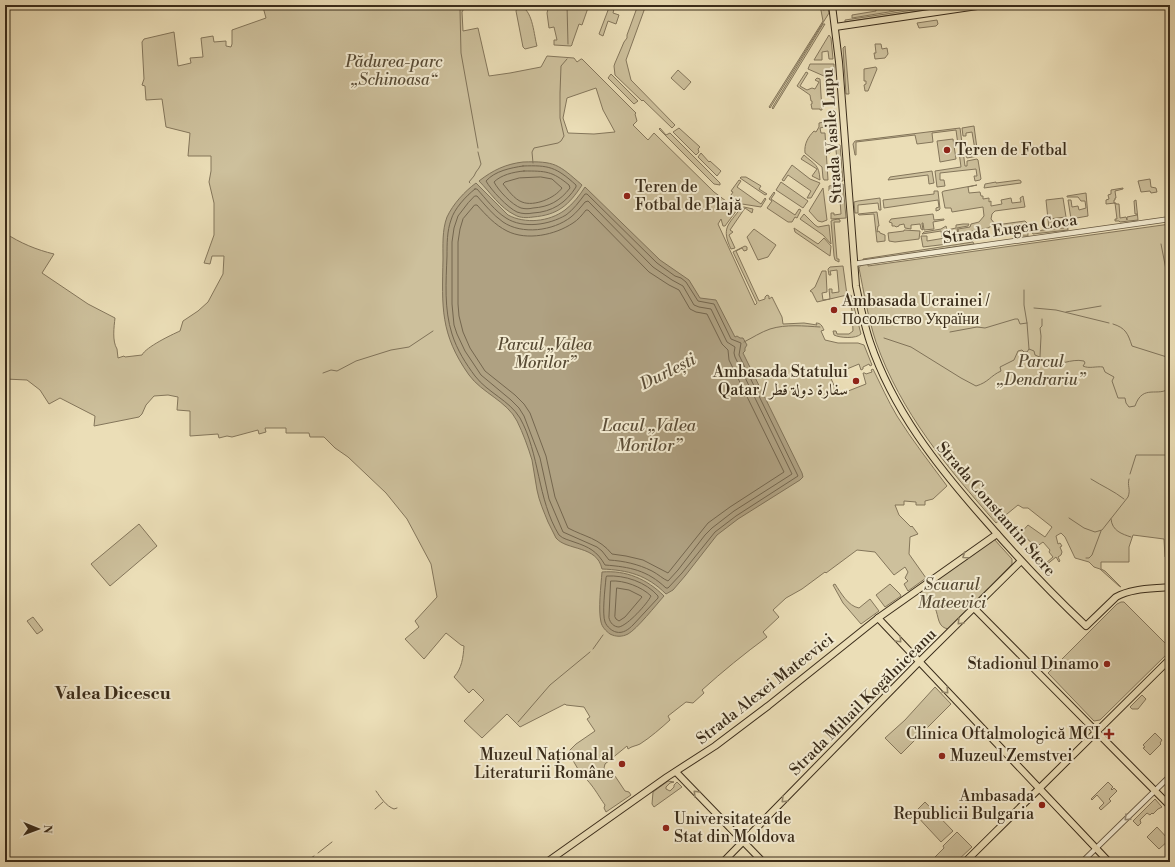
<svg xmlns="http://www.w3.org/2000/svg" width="1175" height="867" font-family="'Libre Bodoni',Amiri,serif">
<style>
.green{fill:#cdc09c;stroke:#84765b;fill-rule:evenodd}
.water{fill:#afa182;stroke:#807258}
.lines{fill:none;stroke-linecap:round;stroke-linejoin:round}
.shore{stroke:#74664e;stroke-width:1}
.stream{stroke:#807258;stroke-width:1}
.minor-casing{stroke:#665841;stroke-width:6}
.major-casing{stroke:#3a2c1a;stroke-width:8}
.minor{stroke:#f2ead0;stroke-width:4.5}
.major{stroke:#ebdeb7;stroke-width:6}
.oneway{stroke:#928568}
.oneway2{stroke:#968b75}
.poi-dot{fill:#8f2418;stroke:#f2ead0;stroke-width:1.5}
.labels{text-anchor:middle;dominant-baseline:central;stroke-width:4;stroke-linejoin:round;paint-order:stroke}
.park-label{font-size:16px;font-style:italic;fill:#574a34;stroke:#f2ead0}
.street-label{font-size:16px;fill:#3a2c1a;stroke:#f2ead0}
.poi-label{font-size:16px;fill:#3a2c1a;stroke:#f2ead0;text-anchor:start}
.water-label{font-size:17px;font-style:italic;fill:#5d4f39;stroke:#f2ead0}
.quarter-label{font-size:18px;font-weight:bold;fill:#3a2c1a;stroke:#f2ead0}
</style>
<rect width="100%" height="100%" fill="#ebdeb7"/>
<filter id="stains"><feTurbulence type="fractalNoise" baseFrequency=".005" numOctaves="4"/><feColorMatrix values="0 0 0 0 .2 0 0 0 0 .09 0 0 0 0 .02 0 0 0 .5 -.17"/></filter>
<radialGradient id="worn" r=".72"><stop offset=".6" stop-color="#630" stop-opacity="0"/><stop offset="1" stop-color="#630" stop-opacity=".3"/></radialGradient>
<!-- green -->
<g class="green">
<path d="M268,5H466L462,12L463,31L478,28L489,76L510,73L541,67L547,56L574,58L577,62L581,59H582L636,113L635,114L637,121L633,125L648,140L654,133L714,192L726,201L729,204L731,205L733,202L740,206L725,226H723L721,219L718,224L755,305L757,303L733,252L745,246L747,247V250L744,251L742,248L736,251L759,301L765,299V297L767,295L769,296V299L772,297L782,317L783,324L804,323L817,325L816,323C821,323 822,326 824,330L821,331L825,340L838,343H858L864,345L872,365L870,366L869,364L863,367V369L861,370L859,364L830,376L838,395L866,384L863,373H865L866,374L872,372L871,370L873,369C881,385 888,401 897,416C912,440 930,463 947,486L933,499L925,501V505H916V502L904,501V505H895L899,515L911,527L912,526L918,534L910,537L909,554L926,578L908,591L904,584L908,581L905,578L908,572L905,567L894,575L875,552L857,550L826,573L825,572L802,589L786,598L773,610L779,617L763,632L767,637C744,654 723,671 702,690L704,693L693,703L686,702L668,716L670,720C661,728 651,737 640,744C636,746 632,746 628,749L627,746L605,764L604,768L611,778H613L615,776L625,791L629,792L631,795L606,812L604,808L605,805C599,797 588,776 579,775L578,769L568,752L576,744L595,731L587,719L590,717L584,707L566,705L565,704L520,727L507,714L482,738L464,721L484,700L473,689L469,693L454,677C462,668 463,658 464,646L461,645L446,633L424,659L405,639L419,627L415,621L437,597L431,564L407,519L386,493L348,457L335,448L324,437H310L309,433H286V428H265L266,432L259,434L258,430L232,437L227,436L219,438L218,434L190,436V411L177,410L178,397L168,395L154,396L146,405L142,414L139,417L94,426L95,416L60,398L49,404L40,390L27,380L5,379V233C20,243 37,250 54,254L42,273L88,304L115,318C114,327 112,341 117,349L118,358L124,356L125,357L142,355C146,347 171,335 180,331L183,321L198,311L208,302L223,274L224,256H212L210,264L204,263L214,235V203L209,182L211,171V156H188L190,133L166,127L162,99L146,100L145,86L142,85L144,79L142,42L144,39L174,32L178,66L191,63L190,58L203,57L201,38L213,36L214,42L226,41V46L231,47L232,44V30L266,18L263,7ZM596,88L603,110L615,132L594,134L568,133L563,118L567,98Z"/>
<path d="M549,5H589L582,25L579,24L572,44V45L571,46L554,45V40H557L554,27L549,28L547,13Z"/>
<path d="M610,5H615L613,13L619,15L616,24L608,21L603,36L599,34Z"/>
<path d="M638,5H646L626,60L631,80L675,125L672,128L643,100L642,101L615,75L614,66L615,63L624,42L627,38V35Z"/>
<path d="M820,5H822L823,10L828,9L829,13L770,108L769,107L823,21Z"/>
<path d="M876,5H888L889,10L920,5L935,6L901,10L852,18V15L876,11Z"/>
<path d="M947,5H959L845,22V20Z"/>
<path d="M522,7C533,12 534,36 537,46L525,49L523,47L516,11L517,8Z"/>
<path d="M937,20L938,24L936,26L919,28L917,23Z"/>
<path d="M823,24H825L773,109L772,108Z"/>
<path d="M829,35L831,38L833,59H829L828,51L822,52V60H814Z"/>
<path d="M875,44H881L882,49L887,48L888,54L885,58L875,59L874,53H876Z"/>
<path d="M845,46L849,94H846L843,48Z"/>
<path d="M810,64H834V76H824L808,69Z"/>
<path d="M876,67L877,69L868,91H865L864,85L866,84V81H864V69Z"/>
<path d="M678,70L691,82L684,90L671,78Z"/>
<path d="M806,72L808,73L800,86L807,90L812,88L815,89L819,82L815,80L817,78L820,79L822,110H820V109H812L811,104H812V101H811L810,95L797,86Z"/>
<path d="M611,74L638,101L634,104L608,78Z"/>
<path d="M824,122V127L820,128L821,133H825L828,180H824L823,178L822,167L805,153C804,144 808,137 814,131L816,132L819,127V123Z"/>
<path d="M974,126L978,156L967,158L966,156V154H969V157L976,156L972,132L966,133V136H963L962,128Z"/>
<path d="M660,128L666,135L670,133L720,183V185L714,184L659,129Z"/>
<path d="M679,128L700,147L698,149L699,152L696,155L673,132Z"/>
<path d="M960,128L965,166H967V161L977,159L978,160L981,179L980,180L975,181L974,176H977L976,169L940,173V180H944L945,186L937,187L935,171L961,167L956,130L932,133L933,142L917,144L915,135L856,142V155H855L853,144L855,141Z"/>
<path d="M953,139L956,159L940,162L937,141Z"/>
<path d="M840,145L843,181H839L836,150H830V153H828V147Z"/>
<path d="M701,153L709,162L710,161L721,171L717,176L698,157Z"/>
<path d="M804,155C815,165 819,164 820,180L812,176L817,169L801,159Z"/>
<path d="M792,165L810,179L820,183L811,198H807L811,191L788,175L784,181L782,180Z"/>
<path d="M932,171L934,183L929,184L928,175L888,180L890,177Z"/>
<path d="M741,177H746L761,186L759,189L767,194L765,195L740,178Z"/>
<path d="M1150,179L1151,187L1156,188L1157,192L1151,193L1150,191L1141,192L1138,181Z"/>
<path d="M739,180L741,181L737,187L761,204L765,198L766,199L761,207L742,204L733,200L731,195L733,192L731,191Z"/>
<path d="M1019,180L1021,181V183L984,188L985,184L996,182V183Z"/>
<path d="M781,182L808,201L803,208L776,190Z"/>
<path d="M843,184L846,218L831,219V213H834V215L841,214L839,186H832V191H829V186Z"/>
<path d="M977,185L968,187L969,193L980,192L981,196H983V199L989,198V202L991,201V206L1002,204L1001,200L1011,198L1012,203L1021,202L1020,198L1023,196L1025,207L995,211L992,214L991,219L995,224L988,228L972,231L973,241H971L970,234L959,235L958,229L970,227L971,224L979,222L984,216L983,207L952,212L951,208H945L942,192L944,191Z"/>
<path d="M823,188L827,220L822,222L818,221L809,211Z"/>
<path d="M1123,188V189L1115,191L1116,198H1115V200H1114V203H1116V204H1119L1120,218L1126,217L1127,220V217L1137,215V214H1135L1134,201L1136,200L1138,220L1120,222L1119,221H1115V219H1117L1115,203L1106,204V200L1109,199L1108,195L1111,194V190Z"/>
<path d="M934,191H938L940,209L939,210L936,211V208L939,207L938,200L884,208L883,200L934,194Z"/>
<path d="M774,192L775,193L771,199L795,215L799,209L801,210L797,218L795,217L792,222H788L767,208L772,201L769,199Z"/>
<path d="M1086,193L1088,216L1071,219L1068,200H1071L1072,207L1078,206L1079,210L1086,208L1085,201H1081L1078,197H1067V196Z"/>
<path d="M880,198L881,210H879L878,203L858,205V213H855L854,202L858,201Z"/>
<path d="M1063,198L1066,217L1049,219L1050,221L1051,220L1052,229L1064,228L1063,220H1067L1068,230L1033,234L1032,232L1049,229L1046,200Z"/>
<path d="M744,207L753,209L752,213L745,208L730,230L733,232L729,235L735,248L731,249C721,228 728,225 741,208Z"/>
<path d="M877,212L879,226H878L877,232L879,231L880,233L885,235V241L877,242L874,214L859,215L858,214Z"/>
<path d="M804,214L815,225L818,227L829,225L831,244L823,235L800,219Z"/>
<path d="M933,214L934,220L944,219V220L933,222L934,229L924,230L923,223H922L923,230L921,229L920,224L911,225V229L905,228L904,224L899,225V226L896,227L895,226H892V223L889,222L891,219Z"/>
<path d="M838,219L840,220V222H834L837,259H839V262L835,260L834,256L831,221L833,220Z"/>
<path d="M1025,221L1027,223L1028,236H1022L1021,234L1009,229L1008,231L1001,227L1003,224Z"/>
<path d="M963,224H969L968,226L957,228L958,235L947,237L948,244L923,247L921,236H927V241L945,238L944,237H942L941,231L922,234L924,232L941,229L946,226L947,230L956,228V225Z"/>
<path d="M1170,224V556L1165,557L1164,539L1133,535L1129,547V562H1101V569L1105,571L1121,587L1119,586L1100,569L1094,567L1089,562L1075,558L1065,537L1061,533L1056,536L1058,544L1060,543L1062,546L1060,547L1062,552L1061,555L1058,557L1060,561L1059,562L1056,557L1040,570L1039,569L1053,557L1049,552L1050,550L1043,542L1036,547L1022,534L1015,540L1014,538L1019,535L1028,525L1045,537L1052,527L1028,508H1023L1018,505L996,523C947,467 901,413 876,342C868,318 864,293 859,268L861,265L868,264V266Z"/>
<path d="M794,228L818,244L824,238L831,246L830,256L795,232Z"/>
<path d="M754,229L776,245L768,257L758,260L747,237Z"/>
<path d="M904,230L920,231L919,239L895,242L889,241L888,233L904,231Z"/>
<path d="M973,242L974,244L863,261V259Z"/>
<path d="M843,266L847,295L817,302L812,292L810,291L815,287L822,271H826L827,292L822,293L823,300L830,299L829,289H832V293L839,292L837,270L830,271L831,275H829L828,269L830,267Z"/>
<path d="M851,295L861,334C856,339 840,338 834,335L833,331H836L837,334H849L853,331L852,311L849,296Z"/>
<path d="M139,524L157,546L110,586L91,564Z"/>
<path d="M994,539L1012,559V564L949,629C937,628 939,616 935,608L923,603L920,590Z"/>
<path d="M835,584C841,593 848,606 859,608L870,599L879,611L861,624L843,603L833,585Z"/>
<path d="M890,584L900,594L901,596L885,607L876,595Z"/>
<path d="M1121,602H1124L1170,648V651L1100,720L1094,721L1048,673L1117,604Z"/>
<path d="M33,617L43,630L37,634L27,621Z"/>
<path d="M935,687L951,704L901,754L885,738L905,720Z"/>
<path d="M1142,695L1146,699L1138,709H1132L1130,707Z"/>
<path d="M1155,733L1162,740L1160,743L1161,744L1150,755L1143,748L1145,747L1143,745Z"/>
<path d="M668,781L674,782L670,783L666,787V789L670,791L674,787V785L677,782L682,787L654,807L652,804L653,792Z"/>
<path d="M1108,782L1113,787L1111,789L1112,790L1114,788L1117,791L1109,799L1111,801L1101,810L1099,808L1104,803L1097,795L1092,800L1091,799Z"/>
<path d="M1155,799L1162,807L1158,809L1153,814L1152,813L1150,815L1147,813L1140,820L1141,823L1138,826L1133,821Z"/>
<path d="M925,802L953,831L941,842L914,813Z"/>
<path d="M1157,827L1169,840L1159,849L1147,837Z"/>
<path d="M957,832L972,847L956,862H930L944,848L943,846Z"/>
</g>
<!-- water -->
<g class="water">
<path d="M523,162C555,161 558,164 582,185C569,205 558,215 533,217C527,218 520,218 515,215C500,208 490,192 479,181C493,170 506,164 523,162Z"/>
<path d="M476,183L508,215C525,224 549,222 565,210C573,204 580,195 585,187L660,260L689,280L700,298L716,300L735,337L737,336L740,338H743L747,345L745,348V351L743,353L802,473L803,477L800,480L738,519L717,535L685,576L673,590L666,594C647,575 628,570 602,569C597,545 567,551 556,538C553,533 551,527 548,522C544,512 539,501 537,490C535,480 534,470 532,460C528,447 523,433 517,421C507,401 482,393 469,375C440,334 442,307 443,259C443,246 442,230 447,217C453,204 465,191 476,183Z"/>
<path d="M602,572C626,570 647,579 664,596C656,605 637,629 628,634C622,637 616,637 610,634C606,631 602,627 601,622C598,610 601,585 602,572Z"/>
</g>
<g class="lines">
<!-- shore -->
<g class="shore">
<path d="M523,166C549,165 556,167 576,185V187C566,203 552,212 533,213C528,214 522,214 517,212C508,208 491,190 486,181C495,171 510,168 523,166Z"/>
<path d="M524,171C546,171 552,171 569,185L570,188C560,201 549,207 533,208C529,209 525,209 521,208C512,205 498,190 494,182C501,175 513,172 524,171Z"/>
<path d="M541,177L552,179L562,188C555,198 534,207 522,202C514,199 508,190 503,184L505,182L519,178Z"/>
<path d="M475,189H477C486,199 495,211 506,218C523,229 549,225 566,215C573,210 579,202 585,194H587L657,263L675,276L681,278L686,282L698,301L714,304L731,339L741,343L739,355L798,476L736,516L715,532L682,573L668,588H666C647,570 630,567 605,565C597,551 589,547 574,542C569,540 563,539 559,535C537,499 540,454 520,418C509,400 488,393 475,376C466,364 457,350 452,334C444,309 446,282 447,256C447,244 447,231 451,220C454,209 466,196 475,189Z"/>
<path d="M475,196H477C485,205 493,215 503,222C522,235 553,231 571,217C576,213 581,207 585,202L588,201L653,267L672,280L683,286L694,305L699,307L711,309L727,342L735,347L734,353L735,357L792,474L734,511L712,528L705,535L678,570L668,581C663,579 658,574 652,571C638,564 624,561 609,560L602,551L597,547L563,532L549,499L540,458L524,416L519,408L511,400L481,375L465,351L457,334L454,325L452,304V242L454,228L458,216L468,203Z"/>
<path d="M475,205H477C486,215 495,225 507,231C527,241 555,235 573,223C578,220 582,215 586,210H588L649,272L669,285L679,290L690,309L696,312L707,314L722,344L728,350L729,360L784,472L730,507L708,523L668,573L643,560L626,556L612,554C599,538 585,537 568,528L555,497L546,456L530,413L524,404L515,395L485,371L470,348L463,332L459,316L458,304V242L460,229L463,219Z"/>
<path d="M607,576C625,575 646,582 658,596V598L633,625C629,629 623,634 616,632C612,631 607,627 605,622C602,614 605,588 606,578Z"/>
<path d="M611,581C624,580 642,587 651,596C647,604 628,625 619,627C614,627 610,623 609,618Z"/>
<path d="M617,588L629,590L641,596L642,597L625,617L619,621L616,619L615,617Z"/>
</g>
<!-- stream -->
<g class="stream">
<path d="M463,5L460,10L461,53L478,148"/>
<path d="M567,5L568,44"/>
<path d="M533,163L532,152L534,148L558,143L561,141L564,136L560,118V93L561,66L567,59"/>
<path d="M470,183L469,182L474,176L476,172L479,168L481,164L478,152"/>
<path d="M1161,244L1170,290"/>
<path d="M1024,290V305L1027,323L1029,349"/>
<path d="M1034,308L1056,310L1109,323"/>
<path d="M1066,312L1101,306"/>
<path d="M1113,324C1126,328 1128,334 1132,346L1170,358"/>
<path d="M950,332L977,327L985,328L1015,319H1018L1020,324L1027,323"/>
<path d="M884,338L911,347L961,378L976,386C989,382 990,376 1001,371L1000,367L1014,360L1018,351L1022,350L1024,352H1027L1029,349L1034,351L1035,355L1044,359V363C1060,367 1070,358 1084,361L1085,363L1083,366C1089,369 1096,366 1103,367L1105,372L1114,377L1112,381L1118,398H1125L1126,403L1129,407L1135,406C1143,383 1158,398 1170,388"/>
<path d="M744,342C752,338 761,332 770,329C786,324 804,326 820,327"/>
<path d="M1040,357L1041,336L1040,328L1042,326V319"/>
<path d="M5,370H7"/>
<path d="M323,373L331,370L337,371L356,361L391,350L409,347L433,331"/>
<path d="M1130,474L1136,455H1166L1170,453"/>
<path d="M1091,479C1102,486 1114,491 1124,499"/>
<path d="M1069,518L1084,528L1095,532L1102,530L1128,497C1131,489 1127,486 1129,479"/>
<path d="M1111,519C1112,531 1122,534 1131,537"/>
<path d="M1086,558H1089L1092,555L1101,531"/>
<path d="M593,649L603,635"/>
<path d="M518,722L550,685L590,652"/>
<path d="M376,791C381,798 386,806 394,809L397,808"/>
<path d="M375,809L383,802"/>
<path d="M318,853L332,842"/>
<path d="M305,862L314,856"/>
</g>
<!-- minor casing -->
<g class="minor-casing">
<g id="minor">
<path d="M854,264L860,263L1170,219"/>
<path d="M1082,862L1170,776"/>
</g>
</g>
<!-- major casing -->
<g class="major-casing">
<g id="major">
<path d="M832,5L839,62L856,286C860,305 864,324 870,342C893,410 937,466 984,519C1016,556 1050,592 1086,626L1116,597C1132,588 1152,589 1170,587"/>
<path d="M835,27L984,5"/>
<path d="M974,608L1170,806"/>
<path d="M878,618L1109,862"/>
<path d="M676,772L763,862"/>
<path d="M547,862L667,777L715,746L768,706L878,618L997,534"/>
<path d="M723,862L919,662L1021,561"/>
<path d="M965,862L1170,659"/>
</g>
</g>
<!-- minor -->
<use href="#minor" class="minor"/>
<!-- major -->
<use href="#major" class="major"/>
</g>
<!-- one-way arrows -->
<defs><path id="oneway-chevron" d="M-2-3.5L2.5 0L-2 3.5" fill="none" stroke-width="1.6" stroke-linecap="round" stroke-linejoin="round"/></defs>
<g class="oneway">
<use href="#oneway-chevron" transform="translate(965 556) rotate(145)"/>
<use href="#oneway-chevron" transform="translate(960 622) rotate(134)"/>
<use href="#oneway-chevron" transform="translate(899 640) rotate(47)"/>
<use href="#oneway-chevron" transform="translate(946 691) rotate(47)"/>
<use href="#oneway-chevron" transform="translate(696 793) rotate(-134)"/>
<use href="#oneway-chevron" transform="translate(784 800) rotate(135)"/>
</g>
<use class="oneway2" href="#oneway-chevron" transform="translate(1127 818) rotate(136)"/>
<!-- markers -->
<g class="poi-dot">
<circle cx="947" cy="150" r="4"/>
<circle cx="627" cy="196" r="4"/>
<circle cx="834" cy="310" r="4"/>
<circle cx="856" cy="381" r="4"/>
<circle cx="1107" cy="664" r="4"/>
<path d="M1107 728h4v4h4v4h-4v4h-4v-4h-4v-4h4z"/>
<circle cx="942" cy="756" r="4"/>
<circle cx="622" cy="764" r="4"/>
<circle cx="1042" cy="805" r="4"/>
<circle cx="666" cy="828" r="4"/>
</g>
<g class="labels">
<!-- park labels -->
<g class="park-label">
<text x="394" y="62">Pădurea-parc<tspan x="394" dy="18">„Schinoasa“</tspan></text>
<text x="545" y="345">Parcul „Valea<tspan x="545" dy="18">Morilor”</tspan></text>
<text x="1041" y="362">Parcul<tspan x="1041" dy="18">„Dendrariu”</tspan></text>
<text x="952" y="585">Scuarul<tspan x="952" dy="18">Mateevici</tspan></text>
</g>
<!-- street labels -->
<g class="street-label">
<text transform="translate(832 136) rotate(-94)">Strada Vasile Lupu</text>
<text transform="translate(1010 229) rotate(-8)">Strada Eugen Coca</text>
<text transform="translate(996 509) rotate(49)">Strada Constantin Stere</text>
<text transform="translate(765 689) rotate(-38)">Strada Alexei Mateevici</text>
<text transform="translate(863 702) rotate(-45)">Strada Mihail Kogălniceanu</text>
</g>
<!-- poi labels -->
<g class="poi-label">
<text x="955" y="150">Teren de Fotbal</text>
<text x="635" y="187">Teren de<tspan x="635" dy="18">Fotbal de Plajă</tspan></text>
<text x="842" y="301">Ambasada Ucrainei /<tspan x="842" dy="18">Посольство України</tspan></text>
<text x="848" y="372" text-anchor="end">Ambasada Statului<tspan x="848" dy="18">Qatar / سفارة دولة قطر</tspan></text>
<text x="1099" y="664" text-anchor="end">Stadionul Dinamo</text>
<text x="1100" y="734" text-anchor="end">Clinica Oftalmologică MCI</text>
<text x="614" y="755" text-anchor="end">Muzeul Național al<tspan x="614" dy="18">Literaturii Române</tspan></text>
<text x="950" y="756">Muzeul Zemstvei</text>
<text x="1034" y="796" text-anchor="end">Ambasada<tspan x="1034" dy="18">Republicii Bulgaria</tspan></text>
<text x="674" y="819">Universitatea de<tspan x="674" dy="18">Stat din Moldova</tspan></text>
</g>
<!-- water labels -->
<g class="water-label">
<text transform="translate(668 372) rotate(-27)">Durlești</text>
<text x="649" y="426">Lacul „Valea<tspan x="649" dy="20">Morilor”</tspan></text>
</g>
<!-- quarter labels -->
<g class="quarter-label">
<text x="113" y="693">Valea Dicescu</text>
</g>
</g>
<!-- margin -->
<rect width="1175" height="867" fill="none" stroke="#ebdeb7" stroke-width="20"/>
<rect x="6" y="6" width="1163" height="855" fill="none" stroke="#3a2c1a" stroke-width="2"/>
<rect x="10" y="10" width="1155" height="847" fill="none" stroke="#3a2c1a"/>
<!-- north arrow -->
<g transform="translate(38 829) rotate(91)" stroke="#f2ead0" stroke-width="3" paint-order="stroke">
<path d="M0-3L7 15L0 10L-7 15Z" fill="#3a2c1a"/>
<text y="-6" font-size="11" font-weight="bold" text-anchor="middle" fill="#3a2c1a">N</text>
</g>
<rect width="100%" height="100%" filter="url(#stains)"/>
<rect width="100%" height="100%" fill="url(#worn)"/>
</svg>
